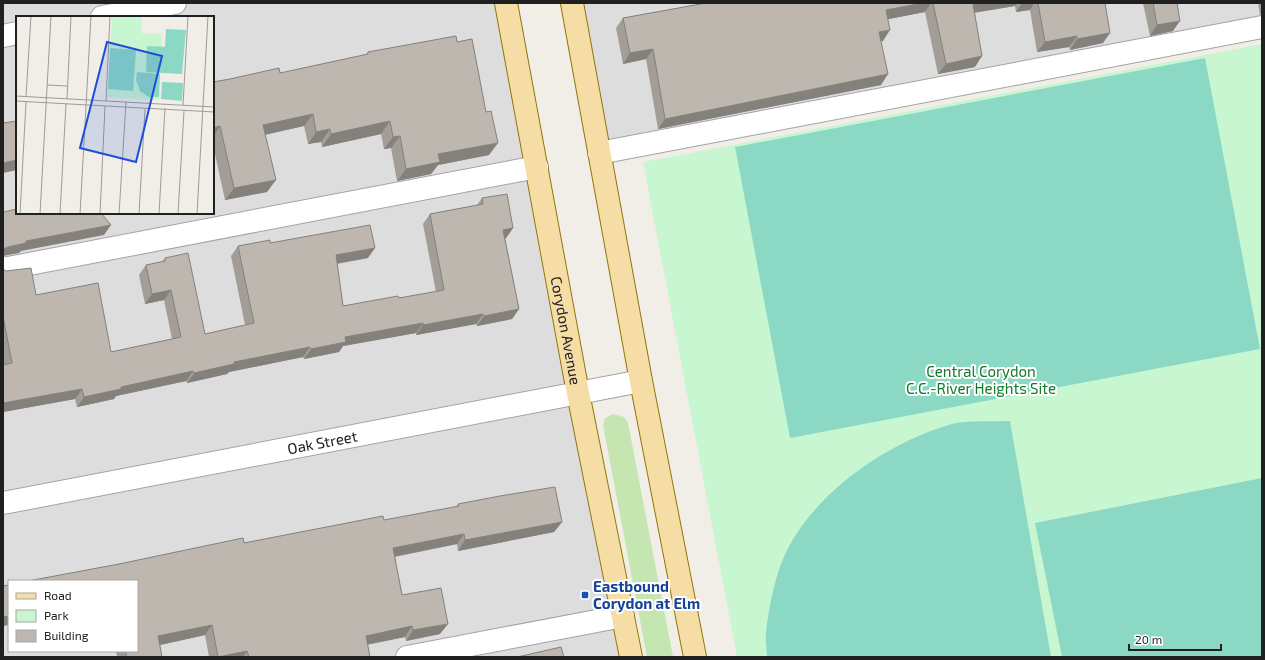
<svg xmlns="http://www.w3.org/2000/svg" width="1265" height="660" font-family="'Exo 2',sans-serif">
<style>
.residential{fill:#dedddd;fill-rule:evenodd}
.grass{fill:#c5e6b1}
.park{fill:#c8f6d1}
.pitch{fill:#8bd9c5}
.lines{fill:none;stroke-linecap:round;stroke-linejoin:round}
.minor-casing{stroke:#a4a4a4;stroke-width:24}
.major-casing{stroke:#92760a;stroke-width:24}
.minor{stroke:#fff;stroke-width:22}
.major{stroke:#f6dda6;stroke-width:22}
.wall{fill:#a39d97}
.shaded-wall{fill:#84807b}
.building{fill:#bdb7b0;stroke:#84807b}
.transit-dot{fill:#1a4fb4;stroke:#fff;stroke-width:1.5}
.labels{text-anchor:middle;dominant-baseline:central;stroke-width:4;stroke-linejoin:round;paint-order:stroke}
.street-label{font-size:15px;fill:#202020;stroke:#fff}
.park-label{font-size:15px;fill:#137928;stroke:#fff}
.transit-label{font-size:15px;font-weight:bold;fill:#164399;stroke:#fff;text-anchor:start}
.inset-road{fill:none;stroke:#9d9c97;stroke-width:1}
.view{fill:#1d4ed8;fill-opacity:0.15;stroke:#1d4ed8;stroke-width:2}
.inset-edge{fill:none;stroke:#202020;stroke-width:2}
</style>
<rect width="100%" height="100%" fill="#f0eee7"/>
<!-- residential -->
<g class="residential">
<path d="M3,3H506L631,657H3ZM17,17H213V213H17ZM9,581H137V651H9Z"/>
<path d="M572,3H1262V27L599,153Z"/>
</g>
<!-- grass -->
<path class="grass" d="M613,414L624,417L628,423L673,657H647L603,425L605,418Z"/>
<!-- park -->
<path class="park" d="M1262,44V649L1221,657H737L643,162Z"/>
<!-- pitch -->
<g class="pitch">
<path d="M1205,58L1260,349L790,438L735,147Z"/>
<path d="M1010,421L1051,657H767C767,649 765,640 766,633C768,612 775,578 783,559C810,495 887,442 952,424C968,420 992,422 1010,421Z"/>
<path d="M1262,478V657H1062L1035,523Z"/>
</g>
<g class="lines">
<!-- minor casing -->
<g class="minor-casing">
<g id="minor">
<path d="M102,17L175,3"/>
<path d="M3,36L17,33"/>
<path d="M599,153L1262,27"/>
<path d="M3,269L537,167"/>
<path id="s1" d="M3,503L641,381"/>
<path d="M407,657L623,616"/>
</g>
</g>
<!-- major casing -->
<g class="major-casing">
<g id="major">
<path id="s2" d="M506,3L578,393L631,657"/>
<path d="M572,3L641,381L695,657"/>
</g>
</g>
<!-- minor -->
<use href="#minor" class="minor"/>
<!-- major -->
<use href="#major" class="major"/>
</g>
<!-- wall -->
<g class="wall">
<path d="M706,3H1105L1103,43L1070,50L1069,47L1037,52L1030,10L1016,12L1015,6L974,13L975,67L938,74L925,12L888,19L883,41H881V85L658,129L646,59L623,64L616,28L623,18Z"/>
<path d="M1143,3H1177L1173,31L1150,36Z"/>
<path d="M1258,3H1262V15H1260Z"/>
<path d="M457,42L489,155L438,165L431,174L397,181L391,148L384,149L381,134L322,147L321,142L308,144L304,126L265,135L267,192L225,200L213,145V82L280,73L366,55L368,52Z"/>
<path d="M482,198L513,228L506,238H505L519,309L512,319L477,326L476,324L416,335V333L343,346L339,352L304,359L303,357L229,372L227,374L187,383L186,381L116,396L114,399L77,407L75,399L3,412V269L36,295L111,352L172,339L164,300L145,304L139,275L146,265L162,262L165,258L205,334L245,325L231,256L238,246L270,243L368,258L337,264L343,306L399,298L436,292L423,224L430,214L477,205Z"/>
<path d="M458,504L562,522L554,532L458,551L457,544L395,557L402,595L440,634L406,641L405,637L367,645L370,657H209L205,635L160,645L162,657H117L116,651H137L244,543L384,520L456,507Z"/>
</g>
<!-- shaded-wall -->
<g class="shaded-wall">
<path d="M923,3H931L925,12L879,21L886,10Z"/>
<path d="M978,3H1017L1015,6L965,14L973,4Z"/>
<path d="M1022,3H1034L1030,10L1016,12Z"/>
<path d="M1180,21L1173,31L1150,36L1157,25Z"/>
<path d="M890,30L883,41L872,43L879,32Z"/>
<path d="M1110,33L1103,43L1070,50L1077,39Z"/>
<path d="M1077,36L1069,47L1037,52L1045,42Z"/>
<path d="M653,49L646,59L623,64L630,53Z"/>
<path d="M982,56L975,67L938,74L946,64Z"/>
<path d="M888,74L881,85L658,129L665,119Z"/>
<path d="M313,114L304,126L254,137L263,125Z"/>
<path d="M390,121L381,134L322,147L331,134Z"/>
<path d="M220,126L213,137V128Z"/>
<path d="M330,129L321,142L308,144L316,132Z"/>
<path d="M400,136L391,148L384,149L393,137Z"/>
<path d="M498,143L489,155L438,165L431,174L397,181L406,169L438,154Z"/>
<path d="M17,160V170L3,173V163Z"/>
<path d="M276,180L267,192L225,200L234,188Z"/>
<path d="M111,225L104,235L21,251L19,253L3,256V249L8,247L26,241Z"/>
<path d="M513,228L506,238L496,240L503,230Z"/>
<path d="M375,248L368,258L328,265L336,255Z"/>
<path d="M171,290L164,300L145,304L152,294Z"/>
<path d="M519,309L512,319L477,326L484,316Z"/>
<path d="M483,314L476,324L416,335L423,325Z"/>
<path d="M423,323L416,333L343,346L339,352L304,359L311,349L345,337Z"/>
<path d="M310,347L303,357L229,372L227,374L187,383L194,373L234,362Z"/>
<path d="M193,371L186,381L116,396L114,399L77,407L84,397L121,387Z"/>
<path d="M82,389L75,399L3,412V403Z"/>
<path d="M562,522L554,532L458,551L465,540Z"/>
<path d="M464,534L457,544L386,558L393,548Z"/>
<path d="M9,616V625L3,626V617Z"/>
<path d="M448,624L440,634L406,641L413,630Z"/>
<path d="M212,625L205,635L151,647L158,636Z"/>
<path d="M412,626L405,637L359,646L366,636Z"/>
<path d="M247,651L243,657H218Z"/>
</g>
<!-- building -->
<g class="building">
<path d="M706,3H923L886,10L890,30L879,32L888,74L665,119L653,49L630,53L623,18Z"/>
<path d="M933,3H978L973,4L982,56L946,64Z"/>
<path d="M1038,3H1105L1110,33L1077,39V36L1045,42Z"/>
<path d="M1153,3H1177L1180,21L1157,25Z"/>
<path d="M456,36L457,42L472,39L486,112L491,111L498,143L438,154L440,162L406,169L400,136L393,137L390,121L331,134L330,129L316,132L313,114L263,125L276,180L234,188L220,126L213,128V82L230,79L279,68L280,73L368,54V52Z"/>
<path d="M17,121V160L3,163V123Z"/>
<path d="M507,194L513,228L503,230L519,309L484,316L483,314L423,325V323L345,337L346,342L311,349L310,347L234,362V364L194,373L193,371L121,387V389L84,397L82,389L3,403V365L12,363L3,316V269L6,271L31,268L36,295L98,283L111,352L181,337L171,290L152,294L146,265L165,261V258L188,253L205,334L254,323L238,246L270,240V243L370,225L375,248L336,255L343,306L398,296L399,298L444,290L430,214L483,204L482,198Z"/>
<path d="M17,209V213H101L111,225L26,241V243L8,247L3,249V212Z"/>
<path d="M555,487L562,522L465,540L464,534L393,548L402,595L441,588L448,624L413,630L412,626L366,636L370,657H249L247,651L218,657L212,625L158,636L162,657H127L125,651H137V581H28L119,564L243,538L244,543L383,516L384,520L459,506L458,504L500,496Z"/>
<path d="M9,585V616L3,617V586Z"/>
<path d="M561,647L564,657H517Z"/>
</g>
<!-- markers -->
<rect class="transit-dot" x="581" y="591" width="8" height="8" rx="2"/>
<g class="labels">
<!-- street labels -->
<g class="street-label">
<text stroke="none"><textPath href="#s2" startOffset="333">Corydon Avenue</textPath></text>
<text stroke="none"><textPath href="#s1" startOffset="325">Oak Street</textPath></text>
</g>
<!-- park labels -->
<g class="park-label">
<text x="981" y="371">Central Corydon<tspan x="981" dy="17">C.C.-River Heights Site</tspan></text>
</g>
<!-- transit labels -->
<g class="transit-label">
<text x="593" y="586">Eastbound<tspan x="593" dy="17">Corydon at Elm</tspan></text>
</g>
</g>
<!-- overview -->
<g transform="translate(16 16)">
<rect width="198" height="198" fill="#f0eee7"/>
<path d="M96,0H126L125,17L146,18L143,84L91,81Z" fill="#c8f6d1"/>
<path d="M150,13L170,14L166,58L130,56L131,30L156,31H149ZM94,32L120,34L117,75L92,73ZM121,56L144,58L143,81H133L124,75L120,64ZM146,66L167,67L166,85L145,83Z" fill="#8bd9c5"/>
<path class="inset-road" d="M31,69L51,70M0,80L198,91M10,81L15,0M51,83L55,0M0,85L198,96M90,85L94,0M167,89L172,0M4,198L10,86M24,198L35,0M44,198L50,88M64,198L75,0M84,198L89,90M103,198L110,86M123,198L129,93M143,198L149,92M162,198L168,95M181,198L192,0"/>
<path class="view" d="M91,26L146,40L120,146L64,132Z"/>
<rect width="198" height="198" class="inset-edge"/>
</g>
<!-- border -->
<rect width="1265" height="660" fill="none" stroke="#202020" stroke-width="8"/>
<!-- legend -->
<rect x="8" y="580" width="130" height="72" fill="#ffffff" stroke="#a6a6a6"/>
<rect x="16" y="593" width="20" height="6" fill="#f6dda6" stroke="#a6a6a6"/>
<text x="44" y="600" font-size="12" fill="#202020">Road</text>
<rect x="16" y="610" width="20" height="12" fill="#c8f6d1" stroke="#a6a6a6"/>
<text x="44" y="620" font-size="12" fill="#202020">Park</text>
<rect x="16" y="630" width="20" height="12" fill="#bdb7b0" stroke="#a6a6a6"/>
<text x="44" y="640" font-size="12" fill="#202020">Building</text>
<!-- scale -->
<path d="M1129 644v6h92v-6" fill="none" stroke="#202020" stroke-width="2"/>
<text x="1135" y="644" font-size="12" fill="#202020" stroke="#ffffff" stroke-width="3" paint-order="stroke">20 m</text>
</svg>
